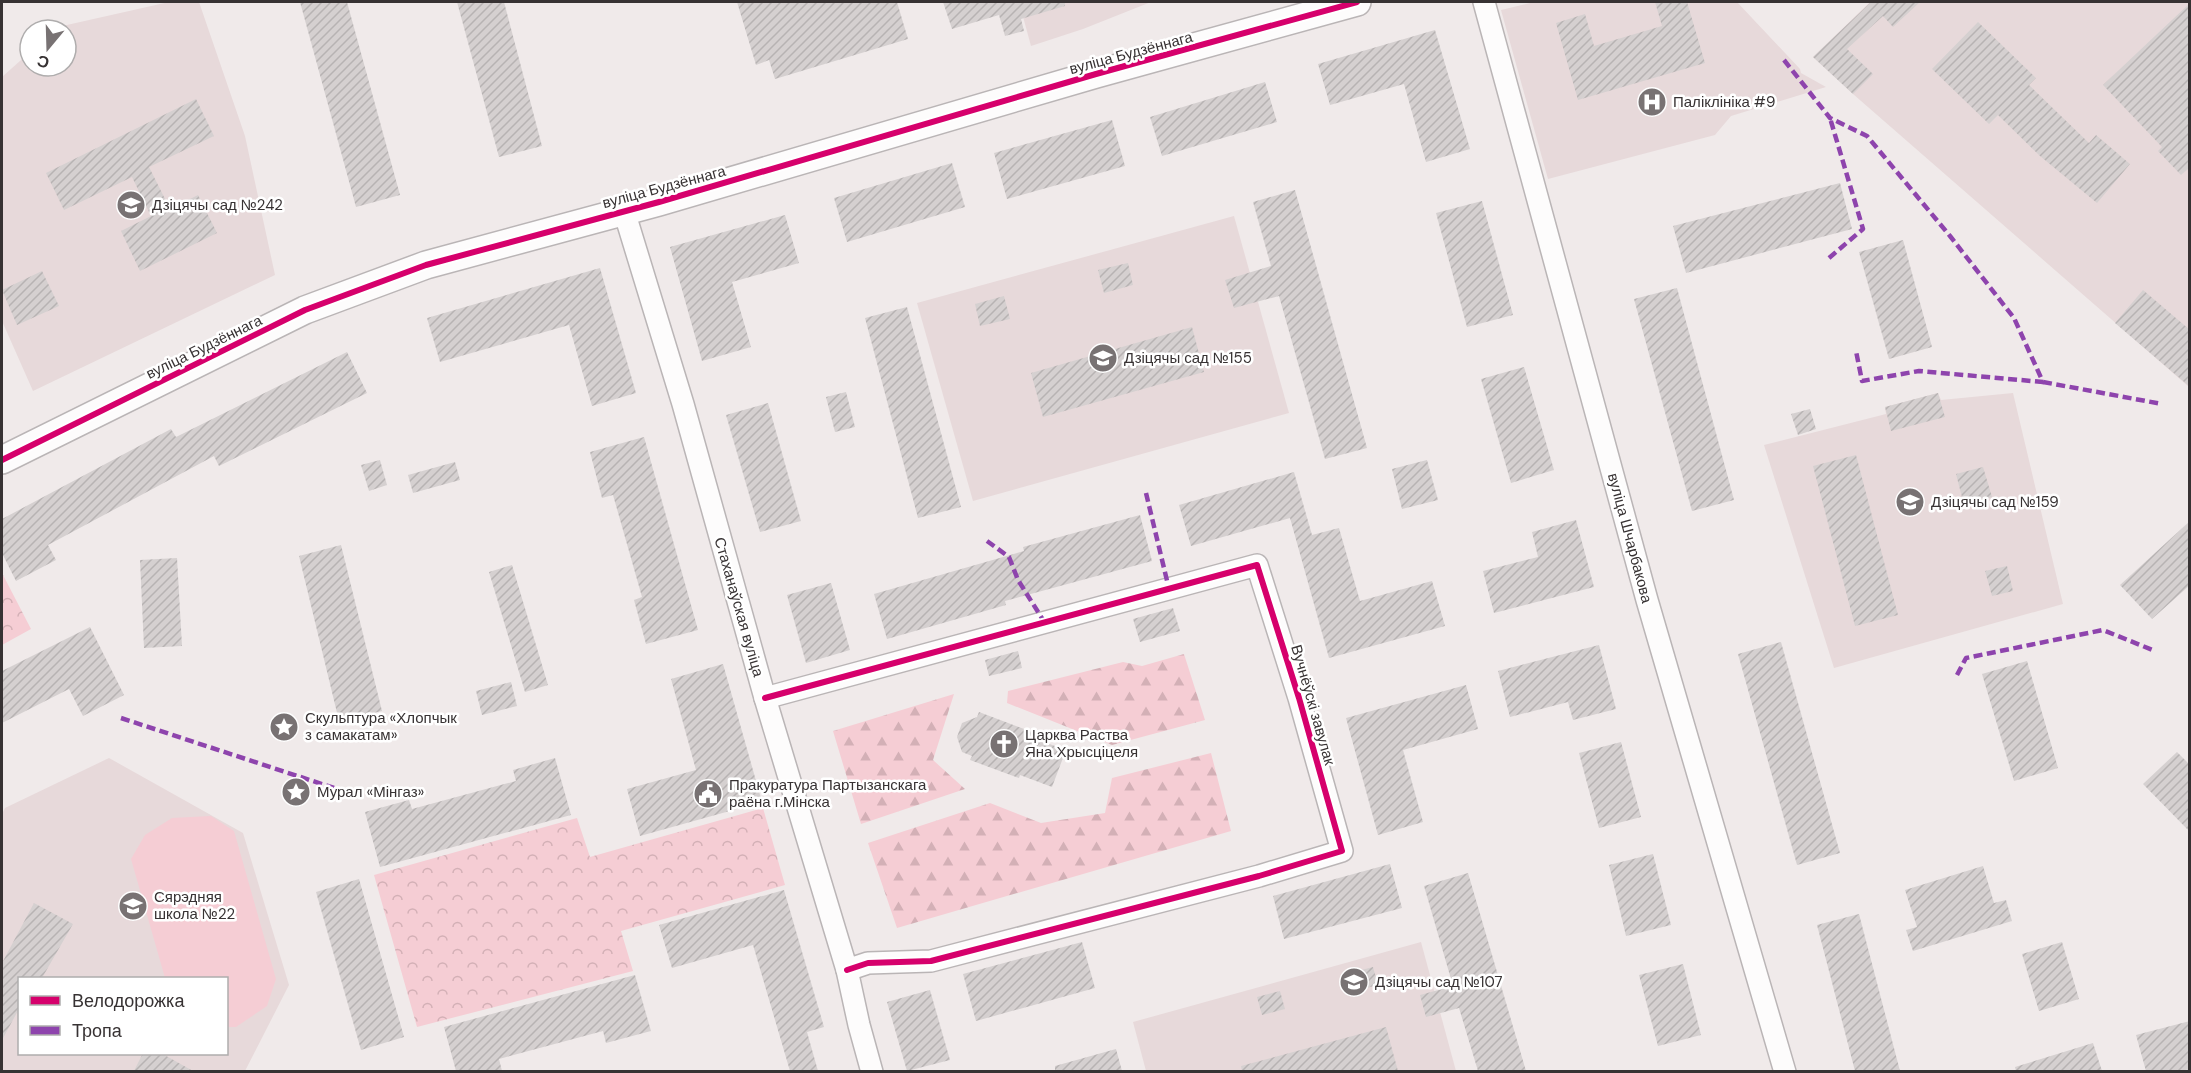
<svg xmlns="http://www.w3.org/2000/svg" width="2191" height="1073" font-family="'DM Sans',sans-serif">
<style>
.built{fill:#e7d9da;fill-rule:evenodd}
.forest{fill:url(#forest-firs)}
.park{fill:url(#park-crowns)}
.pitch{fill:#f5cdd4}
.building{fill:url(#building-hatch)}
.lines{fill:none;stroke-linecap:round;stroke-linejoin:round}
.minor-casing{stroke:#bab5b6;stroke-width:24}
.tertiary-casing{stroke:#bab5b6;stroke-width:30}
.minor{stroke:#fdfcfc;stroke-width:21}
.tertiary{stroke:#fdfcfc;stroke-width:27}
.quiet{stroke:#8e44ad;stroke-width:4.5;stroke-dasharray:9 4.5;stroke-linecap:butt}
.cycleway-casing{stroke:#fff;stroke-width:10}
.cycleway{stroke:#d6006c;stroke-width:6}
.labels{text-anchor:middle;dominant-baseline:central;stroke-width:5;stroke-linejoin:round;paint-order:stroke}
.street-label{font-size:15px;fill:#373233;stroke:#fff}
.poi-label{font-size:15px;fill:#373233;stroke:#fff;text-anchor:start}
</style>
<defs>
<pattern id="forest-firs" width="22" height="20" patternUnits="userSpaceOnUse" patternTransform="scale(1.5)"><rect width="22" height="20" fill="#f5cdd4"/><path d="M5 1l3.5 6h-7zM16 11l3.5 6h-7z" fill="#d3b0b6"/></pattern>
<pattern id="park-crowns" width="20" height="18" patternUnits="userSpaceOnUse" patternTransform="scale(1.5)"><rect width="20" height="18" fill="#f5cdd4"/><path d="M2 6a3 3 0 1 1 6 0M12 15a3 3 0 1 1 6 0" fill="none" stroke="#d3b0b6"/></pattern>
<pattern id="building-hatch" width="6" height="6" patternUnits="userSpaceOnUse" patternTransform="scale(1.5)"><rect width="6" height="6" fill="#d5d0d0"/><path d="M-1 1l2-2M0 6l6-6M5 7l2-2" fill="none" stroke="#b7b3b3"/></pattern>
</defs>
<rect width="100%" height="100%" fill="#f0eaea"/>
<!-- built -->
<g class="built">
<path d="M169,2H199L245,136L275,275L33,391L2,321V77L30,52V66H66V30H55L58,27Z"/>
<path d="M1019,2H1151L1083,29L1031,46Z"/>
<path d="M1534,2H1737L1800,69L1801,73L1826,87L1731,116L1715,135L1548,179L1501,10Z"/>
<path d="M1868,2H2189V387L1853,94L1813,57L1869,3Z"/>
<path d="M1234,216L1289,413L973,501L917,303Z"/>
<path d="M1938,393L1941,400L2013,393L2063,604L1834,668L1764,445L1886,414L1885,407Z"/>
<path d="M109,758L243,833L289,985L245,1071H2V814L5,808ZM20,978H226V1054H20Z"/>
<path d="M1421,942L1456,1071H1146L1133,1022Z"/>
</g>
<!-- forest -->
<g class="forest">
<path d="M1184,654L1205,720L1112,745L1007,703L1008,691L1123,662L1142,666Z"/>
<path d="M954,694L933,760L965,789L861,824L833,731Z"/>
<path d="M1211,753L1231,831L897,928L868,843L990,803L1041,823L1105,813L1112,778Z"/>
</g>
<!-- park -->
<g class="park">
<path d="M2,573L31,629L2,645Z"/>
<path d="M763,808L785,885L621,931L633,971L417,1027L374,875L577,818L590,857Z"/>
</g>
<!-- pitch -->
<path class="pitch" d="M211,816L234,831L276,979L267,1006L236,1027H227L226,978H165L131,859L145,835L172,818Z"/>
<!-- building -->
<g class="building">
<path d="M300,2H347L400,195L356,207Z"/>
<path d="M457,2H504L542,146L499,157Z"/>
<path d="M737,2H897L908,39L775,79L769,60L756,65Z"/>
<path d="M943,2H1065V6L1021,19L1024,31L1005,36L999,15L952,29Z"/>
<path d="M1655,2H1687L1705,63L1578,100L1556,23L1585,14L1594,46L1662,26Z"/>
<path d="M1868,2H1920L1893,27L1883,16L1847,49L1873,74L1853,94L1813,57L1870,3Z"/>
<path d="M2190,3V167L2181,175L2158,151L2162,147L2103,85Z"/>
<path d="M1978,22L2036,78L2029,85L2089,143L2096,135L2130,164L2097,203L2040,156L1998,115L1989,124L1932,69Z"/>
<path d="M1435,30L1470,149L1426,162L1404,84L1330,105L1318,64Z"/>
<path d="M1265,82L1277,122L1162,156L1150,117Z"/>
<path d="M196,99L214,136L149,167L170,209L198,195L217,233L140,271L121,231L151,216L132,177L64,210L46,173Z"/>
<path d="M1112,120L1125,166L1007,199L994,153Z"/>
<path d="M952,163L965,207L847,242L834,198Z"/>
<path d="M1840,183L1852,229L1686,273L1673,226Z"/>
<path d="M1295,190L1367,448L1325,459L1279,296L1234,308L1225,280L1271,266L1253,202Z"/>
<path d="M1482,201L1513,315L1467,327L1436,213Z"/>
<path d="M785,215L799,263L732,282L751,347L702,361L670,247Z"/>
<path d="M1903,240L1932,347L1889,359L1859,252Z"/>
<path d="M1128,263L1133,285L1104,293L1098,270Z"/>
<path d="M600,268L636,393L592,406L569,325L440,362L427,318Z"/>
<path d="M42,271L59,306L17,325L2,290Z"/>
<path d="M1677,288L1734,500L1692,511L1634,299Z"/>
<path d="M2143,290L2190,330V387L2115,323Z"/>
<path d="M1004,296L1010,319L980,326L975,304Z"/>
<path d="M907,307L961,507L918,518L865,318Z"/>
<path d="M1192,327L1204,372L1043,417L1031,373Z"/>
<path d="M347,352L367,393L219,466L214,456L48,545L56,560L16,581L2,553V519L171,429L176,437Z"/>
<path d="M1524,367L1554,470L1511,483L1481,379Z"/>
<path d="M846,392L855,427L835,432L826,397Z"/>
<path d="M1938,393L1945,417L1891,431L1885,407Z"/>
<path d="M768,403L801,521L760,532L726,415Z"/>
<path d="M1810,409L1816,429L1798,435L1791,414Z"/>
<path d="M644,437L698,630L646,644L634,600L642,597L613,495L602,498L590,452Z"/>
<path d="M1856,455L1898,615L1855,626L1813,466Z"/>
<path d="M380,460L387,485L369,491L361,465Z"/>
<path d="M1427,460L1438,500L1402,509L1392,469Z"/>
<path d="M455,462L460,480L413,493L408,475Z"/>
<path d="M1983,467L1992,497L1964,505L1956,474Z"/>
<path d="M1294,472L1312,535L1339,528L1360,601L1432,581L1445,626L1329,658L1290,518L1191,546L1179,505Z"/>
<path d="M1140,515L1152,561L1005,601L1006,605L887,639L874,594L1024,551L1023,547Z"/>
<path d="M1576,520L1594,587L1494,613L1483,571L1538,557L1532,532Z"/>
<path d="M2190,521V585L2152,619L2120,585Z"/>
<path d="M341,545L382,711L339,721L299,556Z"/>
<path d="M177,558L182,646L144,648L140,560Z"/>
<path d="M512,565L548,685L525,692L489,572Z"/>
<path d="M2007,566L2013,591L1992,596L1985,571Z"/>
<path d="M831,583L850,650L806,663L787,595Z"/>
<path d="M1173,608L1180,631L1140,642L1133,619Z"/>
<path d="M90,627L124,695L83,716L69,689L2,723V671Z"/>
<path d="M1781,642L1840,853L1797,865L1738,654Z"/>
<path d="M1599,645L1616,709L1573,720L1568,702L1510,717L1498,671Z"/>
<path d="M1018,651L1022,668L989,676L985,660Z"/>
<path d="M2027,661L2058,768L2014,781L1982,674Z"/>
<path d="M723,664L762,802L640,836L627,789L696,770L671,679Z"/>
<path d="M511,682L517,706L482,715L476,691Z"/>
<path d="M1466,685L1478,729L1403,750L1423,822L1378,835L1346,718Z"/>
<path d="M979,712L1035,733L1033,738L1066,750L1052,787L1020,775L1019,778L970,760L972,756L962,752L957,737L962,723L977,717Z"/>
<path d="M1621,742L1641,817L1599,828L1579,753Z"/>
<path d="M2177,752L2190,765V832L2143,784Z"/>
<path d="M555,758L571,815L380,867L365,812L409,800L412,809L516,781L513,770Z"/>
<path d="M1653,854L1671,925L1626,936L1609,865Z"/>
<path d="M1390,864L1402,908L1284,939L1273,896Z"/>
<path d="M1983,866L1994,903L2006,900L2012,921L1913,951L1906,930L1917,927L1905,890Z"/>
<path d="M1468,873L1478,907L1526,1071H1478L1459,1008L1426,1017L1420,995L1453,986L1424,886Z"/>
<path d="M359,879L404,1037L361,1050L316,892Z"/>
<path d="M784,890L824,1027L807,1032L818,1071H790L753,945L672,968L659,925Z"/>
<path d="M34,903L73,924L42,978H20V1007L2,1040V963Z"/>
<path d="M1859,914L1894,1048L1900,1071H1855L1817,925Z"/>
<path d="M1082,942L1095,988L976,1021L963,974Z"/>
<path d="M2062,942L2079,999L2039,1011L2022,954Z"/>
<path d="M1683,964L1701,1035L1658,1046L1639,975Z"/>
<path d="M1373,967L1378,985L1355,991L1350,973Z"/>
<path d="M635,975L651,1031L606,1043L603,1031L499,1059L502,1071H456L444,1027Z"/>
<path d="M930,990L950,1060L907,1071L887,1002Z"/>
<path d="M1280,991L1285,1009L1262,1015L1257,997Z"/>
<path d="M2190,1021V1069L2181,1071H2146L2136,1035Z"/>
<path d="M1386,1027L1398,1071H1242L1241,1066Z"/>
<path d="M2093,1043L2102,1071H2016L2015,1067Z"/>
<path d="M1116,1049L1122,1071H1055V1066Z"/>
<path d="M143,1053H161L193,1071H134Z"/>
</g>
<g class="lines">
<!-- minor casing -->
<g class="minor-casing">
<g id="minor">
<path d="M1484,2L1647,600L1785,1072"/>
<path d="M624,211L683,404L765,698L847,970L859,1025L872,1072"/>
<path d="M765,698L1257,565L1299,698L1342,851L1259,876L931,961L868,963L847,970"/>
</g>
</g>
<!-- tertiary casing -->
<g class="tertiary-casing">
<path id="tertiary" d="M2,460L305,310L426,265L659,202L1096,74L1357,2"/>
</g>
<!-- minor -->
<use href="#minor" class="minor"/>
<!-- tertiary -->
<use href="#tertiary" class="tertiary"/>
<!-- quiet -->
<g class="quiet">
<path d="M1784,60L1830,118L1867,136L1950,236L2014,318L2043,382L1919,371L1862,381L1856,351"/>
<path d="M1829,258L1863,229L1830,118"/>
<path d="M2043,382L2162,404"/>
<path d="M1146,493L1169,589"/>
<path d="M987,541L1009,557L1018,580L1045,623"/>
<path d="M1957,675L1966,658L2103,630L2155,651"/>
<path d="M121,718L334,788"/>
</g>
<!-- cycleway casing -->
<g class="cycleway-casing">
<g id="cycleway">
<path d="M2,460L305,310L426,265L659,202L1096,74L1357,2"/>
<path d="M765,698L1257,565L1299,698L1342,851L1259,876L931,961L868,963L847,970"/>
</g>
</g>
<!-- cycleway -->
<use href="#cycleway" class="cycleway"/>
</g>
<!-- icons -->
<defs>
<g id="hospital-disc" transform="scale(1.5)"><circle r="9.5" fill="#787273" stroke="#fff"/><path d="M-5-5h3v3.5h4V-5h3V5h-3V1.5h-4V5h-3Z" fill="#fff"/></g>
<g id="school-disc" transform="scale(1.5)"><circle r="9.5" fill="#787273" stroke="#fff"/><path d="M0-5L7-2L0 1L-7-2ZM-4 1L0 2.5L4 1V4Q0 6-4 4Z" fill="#fff"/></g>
<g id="sight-disc" transform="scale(1.5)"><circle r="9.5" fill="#787273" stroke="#fff"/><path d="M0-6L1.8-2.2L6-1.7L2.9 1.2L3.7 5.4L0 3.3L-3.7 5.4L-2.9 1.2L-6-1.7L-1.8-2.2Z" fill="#fff"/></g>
<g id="church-disc" transform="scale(1.5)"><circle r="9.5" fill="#787273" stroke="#fff"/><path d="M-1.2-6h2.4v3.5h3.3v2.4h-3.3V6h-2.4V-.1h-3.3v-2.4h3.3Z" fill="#fff"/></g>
<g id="civic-disc" transform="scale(1.5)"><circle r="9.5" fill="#787273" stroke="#fff"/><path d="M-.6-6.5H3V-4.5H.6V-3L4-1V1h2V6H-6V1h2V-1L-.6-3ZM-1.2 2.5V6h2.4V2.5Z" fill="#fff"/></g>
</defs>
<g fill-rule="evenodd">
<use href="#hospital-disc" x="1652" y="102"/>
<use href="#school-disc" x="131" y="205"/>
<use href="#school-disc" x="1103" y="358"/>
<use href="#school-disc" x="1910" y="502"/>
<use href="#sight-disc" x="284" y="727"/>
<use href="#church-disc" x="1004" y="744"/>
<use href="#sight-disc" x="296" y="792"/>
<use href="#civic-disc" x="708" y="794"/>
<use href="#school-disc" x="133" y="906"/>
<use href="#school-disc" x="1354" y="982"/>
</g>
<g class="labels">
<!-- street labels -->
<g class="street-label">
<text transform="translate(1131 53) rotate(-15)">вуліца Будзённага</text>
<text transform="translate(664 187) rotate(-15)">вуліца Будзённага</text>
<text transform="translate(204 347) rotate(-26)">вуліца Будзённага</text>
<text transform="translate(1630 538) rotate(75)">вуліца Шчарбакова</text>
<text transform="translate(739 607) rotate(74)">Стаханаўская вуліца</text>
<text transform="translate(1313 705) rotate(74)">Вучнёўскі завулак</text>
</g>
<!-- poi labels -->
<g class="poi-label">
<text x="1673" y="102">Паліклініка #9</text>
<text x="152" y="205">Дзіцячы сад №242</text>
<text x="1124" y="358">Дзіцячы сад №155</text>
<text x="1931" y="502">Дзіцячы сад №159</text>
<text x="305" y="718">Скульптура «Хлопчык<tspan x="305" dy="17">з самакатам»</tspan></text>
<text x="1025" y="735">Царква Раства<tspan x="1025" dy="17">Яна Хрысціцеля</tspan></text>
<text x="729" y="785">Пракуратура Партызанскага<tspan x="729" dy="17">раёна г.Мінска</tspan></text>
<text x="317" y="792">Мурал «Мінгаз»</text>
<text x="154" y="897">Сярэдняя<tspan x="154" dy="17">школа №22</tspan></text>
<text x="1375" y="982">Дзіцячы сад №107</text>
</g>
</g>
<!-- border -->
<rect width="2191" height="1073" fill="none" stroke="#373233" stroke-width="6"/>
<!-- legend -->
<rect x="18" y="977" width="210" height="78" fill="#ffffff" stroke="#afadad" stroke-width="1.5"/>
<rect x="30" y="996" width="30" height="9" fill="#d6006c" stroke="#afadad" stroke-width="1.5"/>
<text x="72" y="1007" font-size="18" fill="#373233">Велодорожка</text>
<rect x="30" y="1026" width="30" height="9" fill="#8e44ad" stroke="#afadad" stroke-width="1.5"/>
<text x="72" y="1037" font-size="18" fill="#373233">Тропа</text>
<!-- north arrow -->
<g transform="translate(48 48) rotate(199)"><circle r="28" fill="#ffffff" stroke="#afadad" stroke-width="1.5"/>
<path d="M0-4.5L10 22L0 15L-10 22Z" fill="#787273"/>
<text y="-9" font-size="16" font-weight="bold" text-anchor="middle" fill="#373233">С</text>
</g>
</svg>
